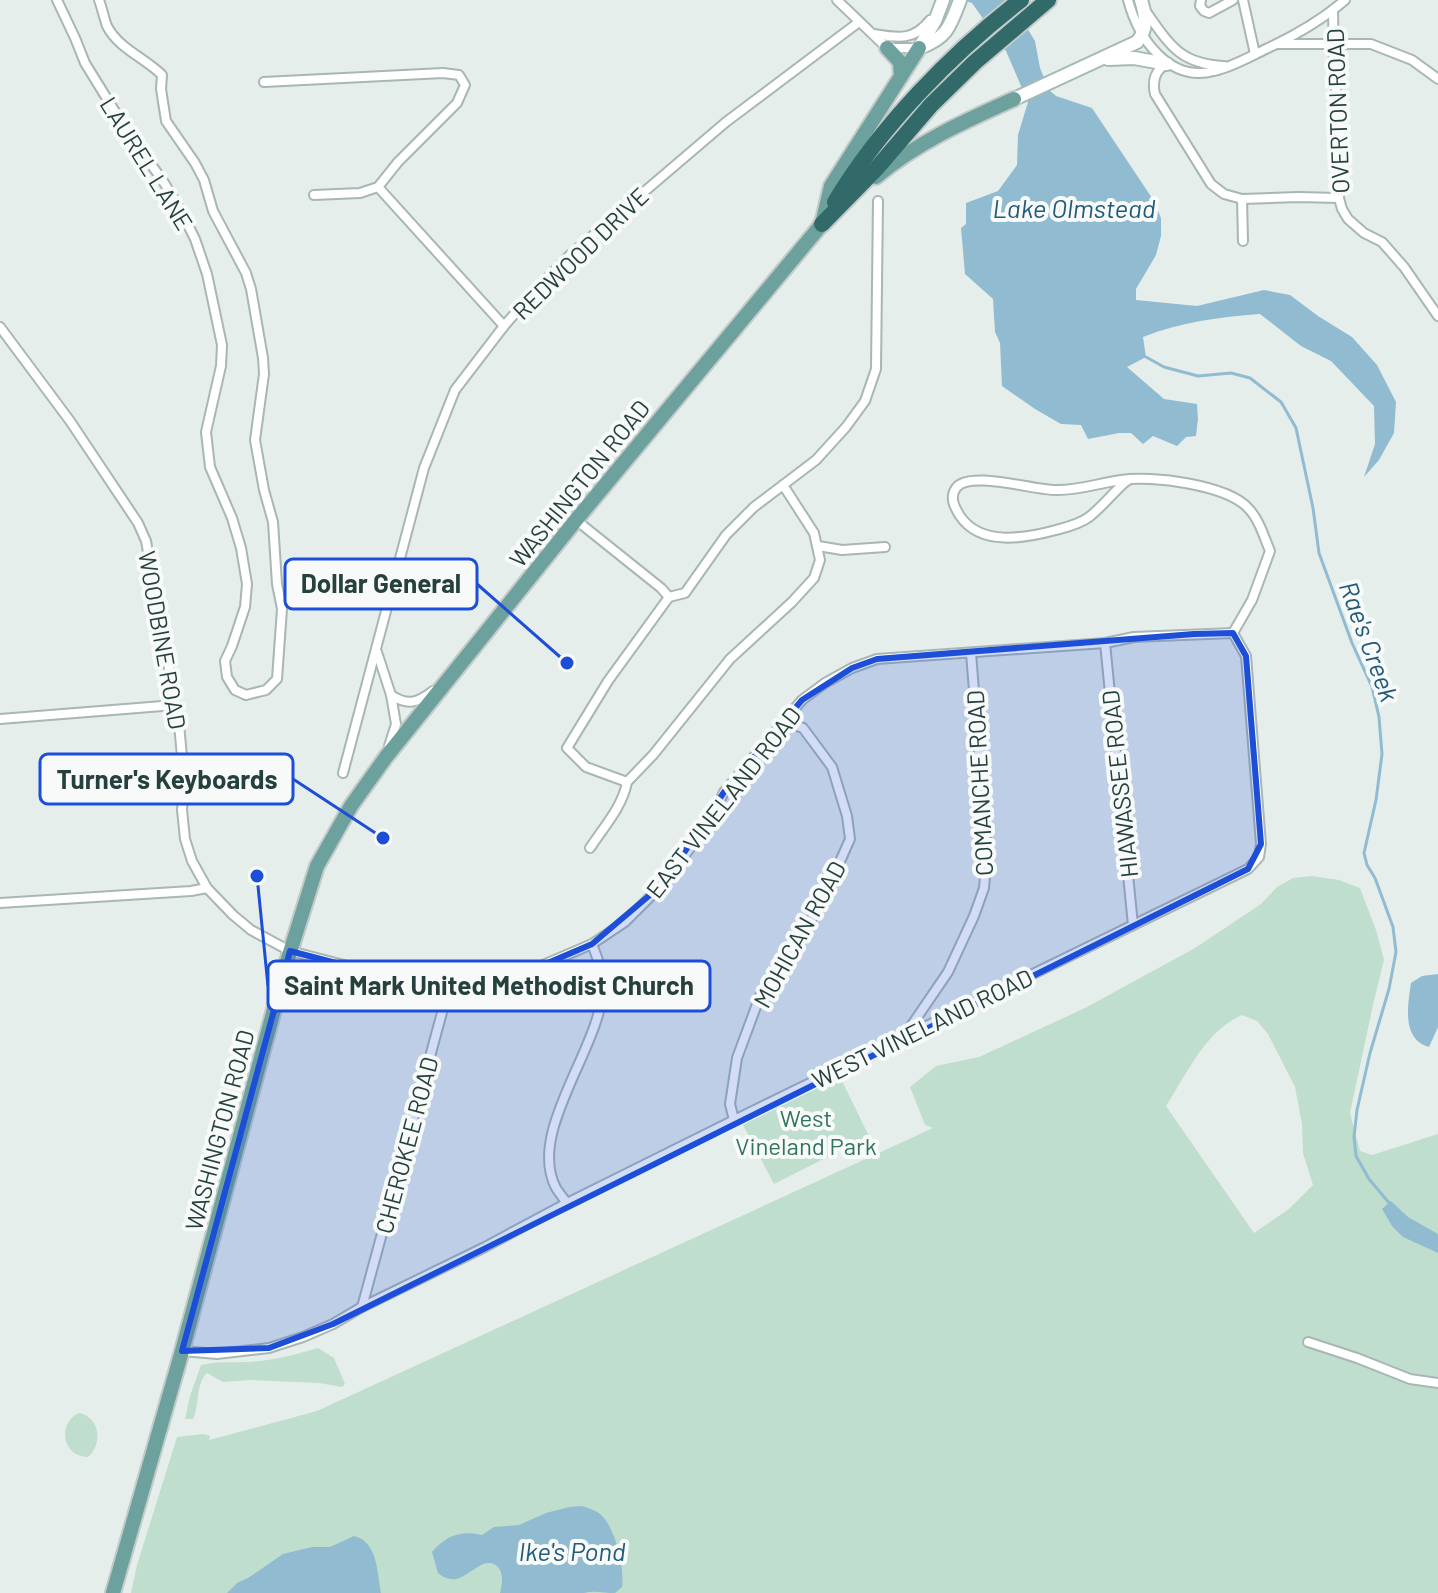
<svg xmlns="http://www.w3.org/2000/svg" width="1438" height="1593" font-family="Barlow,sans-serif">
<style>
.green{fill:#c0decd;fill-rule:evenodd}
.water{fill:#91bbd0}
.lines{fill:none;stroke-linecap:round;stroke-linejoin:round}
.stream{stroke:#91bbd0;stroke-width:3}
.minor-casing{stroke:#a8b6b4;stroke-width:12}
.secondary-casing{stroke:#a5b9b6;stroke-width:16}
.primary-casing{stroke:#c2cac9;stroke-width:18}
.motorway-casing{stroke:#c2cac9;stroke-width:20}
.minor{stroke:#fff;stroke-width:8}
.secondary{stroke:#fff;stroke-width:12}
.primary{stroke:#6da19d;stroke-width:14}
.motorway{stroke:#326a69;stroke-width:16}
.marked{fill:#1d4ed8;fill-opacity:0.2;stroke:#1d4ed8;stroke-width:6;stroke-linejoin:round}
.labels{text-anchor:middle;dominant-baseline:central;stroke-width:8;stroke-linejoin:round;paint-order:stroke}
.street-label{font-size:24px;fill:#25403d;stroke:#f7faf9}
.park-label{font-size:24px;fill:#317557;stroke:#f7faf9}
.water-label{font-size:26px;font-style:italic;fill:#225b79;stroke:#f7faf9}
.leader{fill:none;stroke:#1d4ed8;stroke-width:3}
.callout-dot{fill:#1d4ed8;stroke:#f7faf9;stroke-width:3}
.callout{fill:#f7faf9;stroke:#1d4ed8;stroke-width:3}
.callout-label{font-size:26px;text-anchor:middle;font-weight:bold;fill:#25403d}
</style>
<rect width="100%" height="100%" fill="#e6eeec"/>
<!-- green -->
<g class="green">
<path d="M1312,876L1339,880L1360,888L1376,930L1384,960L1373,1005L1350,1113L1360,1151L1372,1155L1438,1134V1593H131L137,1565L177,1437L203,1434L210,1436L209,1440L317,1411L933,1128L925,1125L910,1087L936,1066L979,1057L1085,1008L1195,948L1261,904L1277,887L1293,878ZM1242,1015L1257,1021L1268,1034L1295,1087L1302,1124L1303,1153L1313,1185L1289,1209L1254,1233L1166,1106C1187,1074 1205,1031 1242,1015Z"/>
<path d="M840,1077L869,1136L774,1184L743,1125Z"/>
<path d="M318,1348L334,1358L345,1384L342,1387L319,1383L251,1380L223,1382L207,1373C195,1385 200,1404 193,1419H185L190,1396L201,1365C217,1361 231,1363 247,1362C272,1361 294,1355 318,1348Z"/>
<path d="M79,1413C100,1417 103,1444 88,1457C63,1457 56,1424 79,1413Z"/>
</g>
<!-- water -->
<g class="water">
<path d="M963,0H1010L1035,41L1040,68L1049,90L1056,96L1092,108L1154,201L1161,218V236L1156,255L1136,289V300L1197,306L1264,290L1290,295L1318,316L1352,337L1377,365L1396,402L1394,433L1379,460L1364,477L1375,444L1374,406L1331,361L1301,346L1260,314C1219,317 1181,322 1143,337L1146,357L1127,367L1164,399L1197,404L1198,419L1196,436L1186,437L1177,446L1153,436L1143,444L1131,433H1119L1088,439L1081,425L1061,424L1035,409L1002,386L1000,343L995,332L993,299L965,274L961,228L966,224V203L998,191L1017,165L1018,135L1028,102L1006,51L972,3Z"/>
<path d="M1438,974V1027L1429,1047C1401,1039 1408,1004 1411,983L1422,976Z"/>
<path d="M1391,1201L1408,1217L1438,1234V1253L1403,1237L1392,1226L1382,1209Z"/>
<path d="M582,1506C588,1508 595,1510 600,1514C615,1526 625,1568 622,1587L615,1593C605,1593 593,1590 584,1593H500C502,1585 504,1574 498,1567C485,1554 469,1577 456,1579C449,1580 444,1578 438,1573L432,1552C446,1535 462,1530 482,1535L494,1527L519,1525L546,1513L569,1507Z"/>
<path d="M354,1536C378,1542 377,1572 381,1593H227L237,1583L248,1578L283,1554L312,1547H330Z"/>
</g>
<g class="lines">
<!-- stream -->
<path class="stream" d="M1146,357L1164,367L1198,376L1231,373L1250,378L1281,402L1296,428L1313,508L1319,553L1352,643L1372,687L1379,717L1382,754L1376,800L1364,853L1367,865L1375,878L1393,927L1396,952L1389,989L1370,1053L1357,1110L1354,1137L1356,1156L1369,1179L1390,1204"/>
<!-- minor casing -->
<g class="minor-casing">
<g id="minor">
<path d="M57,0L75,38L85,63L125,128L163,181L181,211L195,239L207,274L222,345L221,366L206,432L210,467L232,518L241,548L247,584L245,607L232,646L225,661L227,677L235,690L246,695L266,690L277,679L282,609L277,584L273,522L264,490L255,440L264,374L263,358L251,289L246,273L213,211L204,180L195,163L166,121L161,89L162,75C145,58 118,48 107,26C104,18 102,8 99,0"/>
<path d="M837,0L887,48H918"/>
<path d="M1128,0C1138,38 1169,83 1214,71C1232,67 1249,57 1266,49C1294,36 1322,20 1345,0"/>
<path d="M1201,0L1200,6L1204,11L1209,13L1233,0"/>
<path d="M1243,0L1255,54"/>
<path d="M1145,10C1169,44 1179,64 1224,66"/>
<path d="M1333,10L1334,68L1341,143L1339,198L1342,209L1348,219L1364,233L1382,242L1404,267L1438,316"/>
<path d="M874,34C898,38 914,41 930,20"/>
<path d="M1277,44H1371L1412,60L1438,79"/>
<path d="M1167,64C1155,70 1152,81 1155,94L1211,184L1224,194L1242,199L1298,197L1339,198"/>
<path d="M264,82L443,73L459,75L465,85L457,103L398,162L378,187"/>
<path d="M314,195L360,193L378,187L504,326"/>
<path d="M1242,199L1243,241"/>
<path d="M0,327L70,421L138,523L146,541L179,724L184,779L182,810L185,839L192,861L207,888L233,915L251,930L290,951L363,970L450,983L499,984L592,944L625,922L664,883L710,821L724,792L802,700L825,683L852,668L877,659L1105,643L1134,637L1233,633"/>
<path d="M1130,479L1124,483C1112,494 1102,507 1089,517C1080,524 1067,527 1056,530C1026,538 981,547 960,516C955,508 949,498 956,488C968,470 1034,490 1055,490C1077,491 1099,483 1121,480C1152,475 1227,485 1248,508C1259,519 1264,537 1270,551L1252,600L1233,633"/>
<path d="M576,520L661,588L669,597L685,593L726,535L754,507L816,460L846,427L865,401L876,369L878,201"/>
<path d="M818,546L842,550L885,547"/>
<path d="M669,597L608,681L567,748L586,767L627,782L653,755L730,659L792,602L814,578L820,560L814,533L783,485"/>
<path d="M1105,643L1133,925"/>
<path d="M377,652L391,695L396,724L389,746"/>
<path d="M391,695C408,706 417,703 433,691"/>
<path d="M0,719L175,705"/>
<path d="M343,773L424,468L455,390L504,326L531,295L570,255L726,122L859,22"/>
<path d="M590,848C603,828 623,806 627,782"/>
<path d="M0,903L191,891L207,888"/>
<path d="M905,1035L948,972L974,916L984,888L987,853L971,653"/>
<path d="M734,1120L730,1104L737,1058L760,996L796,945L822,902L850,839L847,816L832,767L803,728L785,722"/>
<path d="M567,1203C564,1199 559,1193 556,1188C526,1131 602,1047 603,986C603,972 597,957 592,944"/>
<path d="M362,1307L450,983"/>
<path d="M1308,1342L1357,1358L1410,1379L1438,1383"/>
<path d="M182,1351L217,1354L269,1348L303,1337L333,1324L362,1307L485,1247L567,1203L734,1120L1248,869L1259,857L1261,844L1246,656L1233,633"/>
</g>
</g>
<!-- secondary casing -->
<g class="secondary-casing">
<g id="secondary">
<path d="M919,48C947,38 950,27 960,0"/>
<path d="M919,48L935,21L943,0"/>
<path d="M1108,59L1134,58L1167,64"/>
<path d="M1014,99L1137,42C1148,29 1146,16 1141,0"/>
</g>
</g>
<!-- primary casing -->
<g class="primary-casing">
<g id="primary">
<path d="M887,48L900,62L901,76"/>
<path d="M876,177C916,143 965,121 1014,99"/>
<path d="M822,224L831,186L919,48"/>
<path d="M113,1593L182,1351L286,965L317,866L351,806L386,757L576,520L822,224L829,217"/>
</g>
</g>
<!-- motorway casing -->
<g class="motorway-casing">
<g id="motorway">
<path d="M835,202C880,127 952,53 1021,0"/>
<path d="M822,224L876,169L931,105L975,62L1048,0"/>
</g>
</g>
<!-- minor -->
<use href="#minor" class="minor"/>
<!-- secondary -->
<use href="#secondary" class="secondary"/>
<!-- primary -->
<use href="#primary" class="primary"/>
<!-- motorway -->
<use href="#motorway" class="motorway"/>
</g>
<!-- marked area -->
<path class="marked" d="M1233,633L1246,656L1261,844L1248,869L333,1324L269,1348L182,1351L290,951L363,970L499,984L592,944L664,883L724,792L802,700L852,668L877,659L1194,634Z"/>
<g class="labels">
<!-- street labels -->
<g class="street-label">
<text transform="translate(1337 111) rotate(-92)">OVERTON ROAD</text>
<text transform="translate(147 163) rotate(58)">LAUREL LANE</text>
<text transform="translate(580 253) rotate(-44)">REDWOOD DRIVE</text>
<text transform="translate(579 483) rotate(-51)">WASHINGTON ROAD</text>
<text transform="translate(163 640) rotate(80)">WOODBINE ROAD</text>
<text transform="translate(979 783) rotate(-93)">COMANCHE ROAD</text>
<text transform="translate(1119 784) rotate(-96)">HIAWASSEE ROAD</text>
<text transform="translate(723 802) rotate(-52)">EAST VINELAND ROAD</text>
<text transform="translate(799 934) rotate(-61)">MOHICAN ROAD</text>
<text transform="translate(922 1028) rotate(-26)">WEST VINELAND ROAD</text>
<text transform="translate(219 1130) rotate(-75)">WASHINGTON ROAD</text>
<text transform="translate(406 1145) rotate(-75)">CHEROKEE ROAD</text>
</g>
<!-- park labels -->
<g class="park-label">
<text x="806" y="1117">West<tspan x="806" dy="28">Vineland Park</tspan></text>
</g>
<!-- water labels -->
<g class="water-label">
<text x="1074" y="207">Lake Olmstead</text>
<text transform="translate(1370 641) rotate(70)">Rae's Creek</text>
<text x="572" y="1550">Ike's Pond</text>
</g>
</g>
<!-- callouts -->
<path class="leader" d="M567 663L477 584M383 838L293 779M257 876L268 986"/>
<g class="callout-dot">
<circle cx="567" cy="663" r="8"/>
<circle cx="383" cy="838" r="8"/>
<circle cx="257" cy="876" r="8"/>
</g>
<g class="callout">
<rect x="285" y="559" width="192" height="50" rx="8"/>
<rect x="40" y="754" width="253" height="50" rx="8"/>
<rect x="268" y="961" width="442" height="50" rx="8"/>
</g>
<g class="callout-label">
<text x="381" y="593">Dollar General</text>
<text x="167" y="789">Turner's Keyboards</text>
<text x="489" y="995">Saint Mark United Methodist Church</text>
</g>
</svg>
